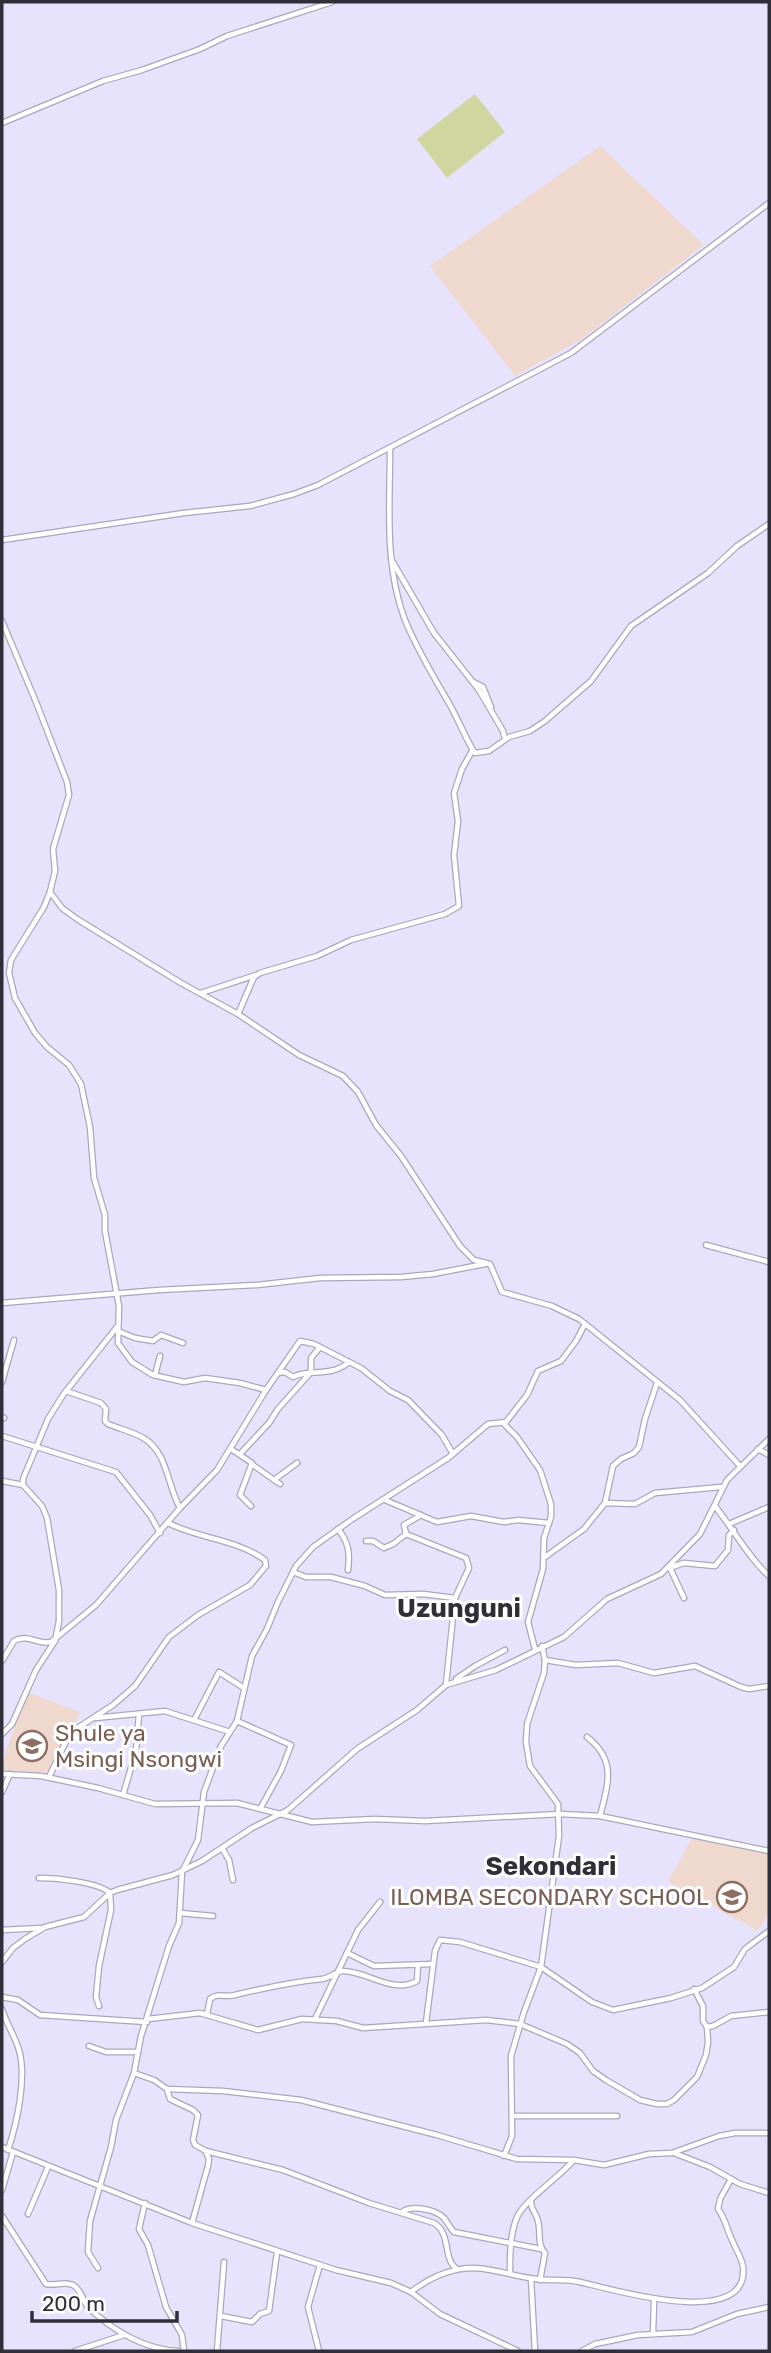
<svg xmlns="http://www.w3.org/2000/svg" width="771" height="2353" font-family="Rubik,sans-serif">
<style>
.education{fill:#efd8cd}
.green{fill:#d0d69f}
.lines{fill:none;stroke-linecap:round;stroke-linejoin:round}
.minor-casing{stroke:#aba6be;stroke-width:7}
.minor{stroke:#fff;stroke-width:4.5}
.labels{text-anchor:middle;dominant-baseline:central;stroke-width:6;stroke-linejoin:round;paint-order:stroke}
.education-label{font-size:23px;fill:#785e54;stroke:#fff;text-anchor:start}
.quarter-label{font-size:26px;font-weight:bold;fill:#302e38;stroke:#fff}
</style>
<rect width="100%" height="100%" fill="#e8e3fd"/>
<!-- education -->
<g class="education">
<path d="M600,146L704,245L580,340L515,376L430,266Z"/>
<path d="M27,1692L80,1712L52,1773L2,1770V1763Z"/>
<path d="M693,1836L769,1852V1912L758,1931L668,1882Z"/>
</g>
<!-- green -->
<path class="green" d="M475,94L505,132L447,178L417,139Z"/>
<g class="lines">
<!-- minor casing -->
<g class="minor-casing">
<g id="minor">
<path d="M2,123L103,81L142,70L200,49L227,36L332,2"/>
<path d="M390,449C390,505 384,566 405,620C417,650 434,677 450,705C457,717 469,746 475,753L489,751L509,737L530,731L545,721L591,681L631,626L708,573L737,546L769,524"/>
<path d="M2,540L184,513L250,506L294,494L318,485L571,353L769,203"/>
<path d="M391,559L434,633L479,690L503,731L505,739"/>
<path d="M2,621L36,702L67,782L69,795L53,849L55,871L50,892L44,907L11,960L9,973L15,998L35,1033L47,1047L69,1065L81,1084L90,1127L94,1178L105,1215V1231L119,1306L118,1343L132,1362L153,1375L184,1382L205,1378L240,1383L266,1390"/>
<path d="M473,682L483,687L491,707"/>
<path d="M50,892L62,908L77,919L181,983L238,1014L299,1055L343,1076L358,1092L376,1125L401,1156L460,1246L474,1260L490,1264L502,1292L552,1306L579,1319L680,1400L740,1466"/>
<path d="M201,993L256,975"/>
<path d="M238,1014L254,977L260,973L317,956L351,940L445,914L459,906L454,855L458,821L454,793L462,769L472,751"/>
<path d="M706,1245L769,1262"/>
<path d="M2,1303L159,1290L257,1285L320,1278L401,1277L433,1274L485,1264"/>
<path d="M118,1331L135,1338L153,1341L161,1335L183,1343"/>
<path d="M278,1373L285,1372L293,1377C309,1368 328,1378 348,1363"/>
<path d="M155,1375L160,1356"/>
<path d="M2,1382L14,1340"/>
<path d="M66,1391L101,1403L106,1409L105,1421L108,1424C120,1429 134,1432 145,1439C168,1454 167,1485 180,1508"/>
<path d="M2,1417L4,1418"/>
<path d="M504,1424L517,1437L540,1470L551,1504V1517L544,1538L543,1569L528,1622L535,1649"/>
<path d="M2,1436L116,1472L150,1515L160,1533"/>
<path d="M231,1449L252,1463L240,1495L251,1506"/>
<path d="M758,1449L769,1455"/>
<path d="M240,1454L269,1423L278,1409L311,1372V1358L320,1347"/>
<path d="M253,1465L280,1484"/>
<path d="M274,1480L297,1463"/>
<path d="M2,1481L23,1485"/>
<path d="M385,1500L437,1522L471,1516L504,1522L518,1520L549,1523"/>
<path d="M605,1503L613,1466L621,1459L634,1453L639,1447L645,1419L657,1383"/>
<path d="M715,1506C732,1528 749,1558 769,1576"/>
<path d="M421,1515L404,1525L406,1534L466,1558L469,1568L455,1598L446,1684"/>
<path d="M729,1524L769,1507"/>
<path d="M338,1529C349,1543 350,1553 348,1570"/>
<path d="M366,1541H373L384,1548L393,1544L406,1534"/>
<path d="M545,1557L584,1529L605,1503L635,1504L655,1493L721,1487"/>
<path d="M669,1568L684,1563L715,1566L728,1550L729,1535L734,1530"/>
<path d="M670,1568L684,1598"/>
<path d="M293,1572L306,1577H331L365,1586L385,1595L423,1594L455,1598"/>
<path d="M545,1660L576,1665L618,1663L654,1673L695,1666L741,1687L749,1689L769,1686"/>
<path d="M2,1661L14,1641C28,1633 37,1645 51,1642L96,1605L180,1508L217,1470L266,1390L300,1341L314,1344L361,1368L390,1391L408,1400L442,1435L453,1454"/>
<path d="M456,1679L475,1666L505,1650"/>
<path d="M95,1718L165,1711L230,1732"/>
<path d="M194,1720L219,1672L244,1688"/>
<path d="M237,1721L291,1745L281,1771L260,1809"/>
<path d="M2,1734L12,1724L36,1670L55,1641L59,1621V1590L47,1518L42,1506L23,1485V1479L48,1419L63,1395L117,1327"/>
<path d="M587,1737C617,1760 608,1784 600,1816"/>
<path d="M2,1774L41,1776L98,1788L155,1804L237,1803L312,1822L375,1819L425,1821L560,1814L600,1816L769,1851"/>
<path d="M49,1777L70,1733L113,1705L135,1686L169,1637L198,1615L250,1585L266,1566L265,1560C236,1539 200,1539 168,1523"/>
<path d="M2,1792L10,1774"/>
<path d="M123,1795L136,1751L139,1714"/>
<path d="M222,1848L229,1860L233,1880"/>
<path d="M39,1878C56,1878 98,1882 110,1893L111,1910L99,1966L96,1997L99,2006"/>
<path d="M180,1913L213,1916"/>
<path d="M2,1930L41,1928"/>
<path d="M347,1953L374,1966L433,1964"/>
<path d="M2,1962L13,1948L25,1939L45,1927L84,1917L110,1893L117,1890L173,1875L202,1861L252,1828L288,1810L357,1749L417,1710L446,1685L496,1670L564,1637L607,1599L661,1574L700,1534L727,1480L769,1439"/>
<path d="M694,1989L703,2006V2021L707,2027L713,2026L731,2016L769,2012"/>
<path d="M2,1997L18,2000L40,2015L147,2022"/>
<path d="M2,2009C6,2023 15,2036 19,2050C27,2078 17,2123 8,2150"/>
<path d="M207,2014L210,1999C218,1992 226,1998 235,1995C264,1988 293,1982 322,1979C330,1978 335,1972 342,1971C366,1970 392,1995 417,1981L418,1965"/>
<path d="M148,2019L200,2013L258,2030L302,2019L337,2021L363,2028L486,2020L520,2024L567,2044L580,2053L593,2071L606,2080L640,2100L657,2104H667L674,2100L697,2077L706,2055L708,2042L707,2027"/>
<path d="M315,2019L358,1930L380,1902"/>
<path d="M426,2023L435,1951L440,1940L460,1942L541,1967L592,2002L613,2010L671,1998L702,1988L734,1967L745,1949L769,1931"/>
<path d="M89,2046L106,2052H138"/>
<path d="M134,2073L154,2080L167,2089L223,2091L301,2100L437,2135L517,2159L574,2160L604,2165L649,2154L672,2153L719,2136L735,2133H769"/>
<path d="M167,2089L170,2099L193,2110L198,2115L193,2140L195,2145L206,2151L283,2170L369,2203L434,2223C452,2234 442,2259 457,2269"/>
<path d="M512,2116H617"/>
<path d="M2,2147L192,2223L336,2270L391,2283L411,2292L440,2314L518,2351"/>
<path d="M674,2153L710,2167L740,2184L769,2193"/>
<path d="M504,2156L512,2136L511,2056L524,2012L541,1967L559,1836L558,1804L530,1766L526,1742L527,1724L544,1673L545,1660L542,1646"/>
<path d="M2,2190L13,2152"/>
<path d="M531,2202C531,2210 535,2211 537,2218C542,2230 536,2244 545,2253L540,2280"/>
<path d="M145,2203L139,2229L148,2245L166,2307L182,2335L184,2351"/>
<path d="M402,2212C412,2205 435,2209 444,2218C448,2223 450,2228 454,2232L541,2249"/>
<path d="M28,2214L48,2167"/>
<path d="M2,2216L46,2284C55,2286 65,2281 73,2285C82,2290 82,2300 88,2307C112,2330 145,2350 179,2351"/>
<path d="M192,2223L208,2166L209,2159L206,2152"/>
<path d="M98,2268L88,2252L90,2221L111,2147L116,2120L134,2073L141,2036L169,1946L179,1923L182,1872L198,1840L204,1792L221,1746L237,1721L252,1656L267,1629L278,1602L296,1566L313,1547L354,1518L448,1458L488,1424L506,1422L527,1395L538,1371L561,1361L576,1341L585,1324"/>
<path d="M510,2272C510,2254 510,2234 517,2217C525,2200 559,2177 573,2161"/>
<path d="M531,2279L535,2351"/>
<path d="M411,2292C429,2278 450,2268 474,2268C497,2269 516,2277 537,2279C551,2281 566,2279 580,2282C610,2289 750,2331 743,2267C742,2258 736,2250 733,2242C727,2231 726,2219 718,2209L720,2199L731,2179"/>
<path d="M221,2316L252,2322L260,2314L269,2311L277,2252"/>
<path d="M653,2333L654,2300"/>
<path d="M75,2351L124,2335"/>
<path d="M217,2351L224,2262"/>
<path d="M319,2351L308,2307L320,2265"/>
<path d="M582,2351L595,2344L638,2335L692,2332L737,2314L769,2307"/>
</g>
</g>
<!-- minor -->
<use href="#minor" class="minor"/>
</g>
<!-- icons -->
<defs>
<g id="school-ring" transform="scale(1.575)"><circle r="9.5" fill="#fff" stroke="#8d6e63" stroke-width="1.5"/><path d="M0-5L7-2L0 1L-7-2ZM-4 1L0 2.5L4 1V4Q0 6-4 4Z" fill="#8d6e63"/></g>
</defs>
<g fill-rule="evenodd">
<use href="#school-ring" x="32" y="1746"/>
<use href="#school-ring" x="732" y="1897"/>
</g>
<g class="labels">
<!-- education labels -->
<g class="education-label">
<text x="55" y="1733">Shule ya<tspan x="55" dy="26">Msingi Nsongwi</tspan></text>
<text x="709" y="1897" text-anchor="end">ILOMBA SECONDARY SCHOOL</text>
</g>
<!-- quarter labels -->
<g class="quarter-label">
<text x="459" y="1608">Uzunguni</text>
<text x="551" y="1866">Sekondari</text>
</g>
</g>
<!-- border -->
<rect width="771" height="2353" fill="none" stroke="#302e38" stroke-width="7"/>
<!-- scale -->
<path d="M32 2311v10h145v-10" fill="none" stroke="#302e38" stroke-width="3.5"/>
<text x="42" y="2311" font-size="21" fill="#302e38" stroke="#ffffff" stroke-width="5" paint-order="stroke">200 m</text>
</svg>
